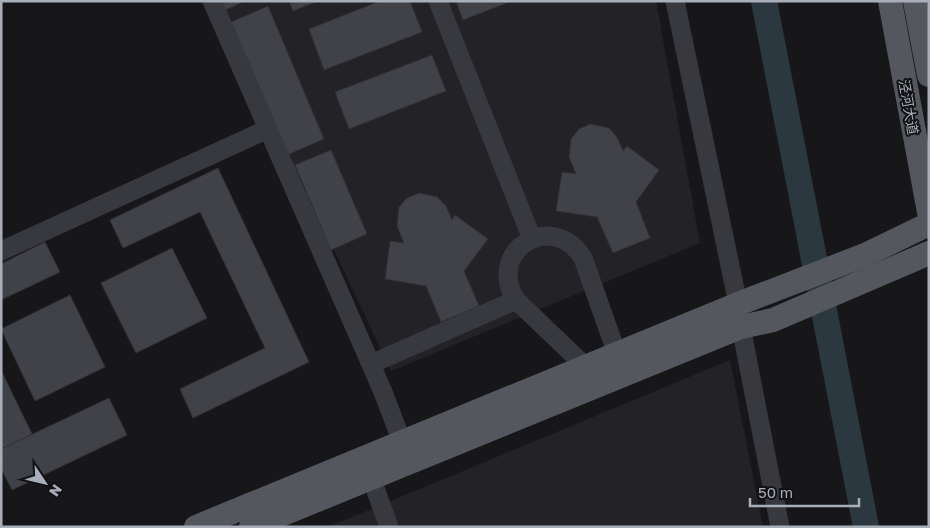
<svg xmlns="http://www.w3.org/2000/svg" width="930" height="528" font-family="'Golos Text','Noto Sans SC',sans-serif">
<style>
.built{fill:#232327}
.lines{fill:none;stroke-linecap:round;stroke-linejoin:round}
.river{stroke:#2c383f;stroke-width:26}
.building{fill:#414247;stroke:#313136}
.minor{stroke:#38393f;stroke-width:19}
.major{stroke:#54575e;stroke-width:24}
.labels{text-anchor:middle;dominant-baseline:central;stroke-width:4;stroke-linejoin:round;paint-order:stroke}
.street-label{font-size:14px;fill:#a9afba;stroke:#121215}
</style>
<rect width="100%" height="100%" fill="#17171a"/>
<!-- built -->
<g class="built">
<path d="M217,1H656L700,243L391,371Z"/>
<path d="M730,360L763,527H328Z"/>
</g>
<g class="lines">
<!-- river -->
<path class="river" d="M764,1L866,527"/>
</g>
<!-- building -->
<g class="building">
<path d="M216,1H245L221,12Z"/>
<path d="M289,1H318L293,11Z"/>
<path d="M380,1H410L422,32L324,70L309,29Z"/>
<path d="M456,1H512L463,20Z"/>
<path d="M268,6L324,139L287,155L231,22Z"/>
<path d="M432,55L446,91L349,129L335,92Z"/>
<path d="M590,124L609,128L617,137L623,151L627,146L659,170L636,202L650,238L613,253L597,217L556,211L562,172L576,174L569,157L571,139L579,129Z"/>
<path d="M331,150L367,234L331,250L295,165Z"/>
<path d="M218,168L309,362L193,418L180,389L265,348L200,212L123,248L110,220Z"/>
<path d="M419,193L437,197L446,206L452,220L455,215L488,239L464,271L479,306L441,322L426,286L385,279L390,241L404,243L397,226L399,207L407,198Z"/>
<path d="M45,242L60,272L1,300V264Z"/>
<path d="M172,248L207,318L136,353L101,283Z"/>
<path d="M70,295L105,367L35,401L1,329Z"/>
<path d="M1,370L32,434L2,449L1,448Z"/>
<path d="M109,398L127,435L12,490L1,468V449Z"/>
</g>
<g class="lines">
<!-- minor -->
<g class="minor">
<path d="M212,1L383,392L407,455"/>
<path d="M438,1L532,239"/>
<path d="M675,1L738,304L741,327L780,527"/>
<path d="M1,251L268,129"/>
<path d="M371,364L516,300"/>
<path d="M586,367L516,300C485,251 552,209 583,258L617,354"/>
<path d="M367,466L389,527"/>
</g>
<!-- major -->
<g class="major">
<path d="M890,1L929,212"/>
<path d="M915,1L929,75"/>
<path d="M196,527L738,304L865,255L929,224"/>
<path d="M251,527L741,327L773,320L929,253"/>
</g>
</g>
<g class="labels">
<!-- street labels -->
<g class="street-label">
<text transform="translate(909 107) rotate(80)">泾河大道</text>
</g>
</g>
<!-- border -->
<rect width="930" height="528" fill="none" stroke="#a9afba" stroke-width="5"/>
<!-- north arrow -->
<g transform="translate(45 483) rotate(125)" stroke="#121215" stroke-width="4" paint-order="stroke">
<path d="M0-4L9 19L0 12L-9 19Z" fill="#a9afba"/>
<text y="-8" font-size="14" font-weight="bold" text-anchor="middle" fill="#a9afba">N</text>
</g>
<!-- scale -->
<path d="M750 498v8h109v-8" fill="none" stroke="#a9afba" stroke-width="2.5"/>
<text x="758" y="498" font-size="15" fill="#a9afba" stroke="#121215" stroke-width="4" paint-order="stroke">50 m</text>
</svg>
